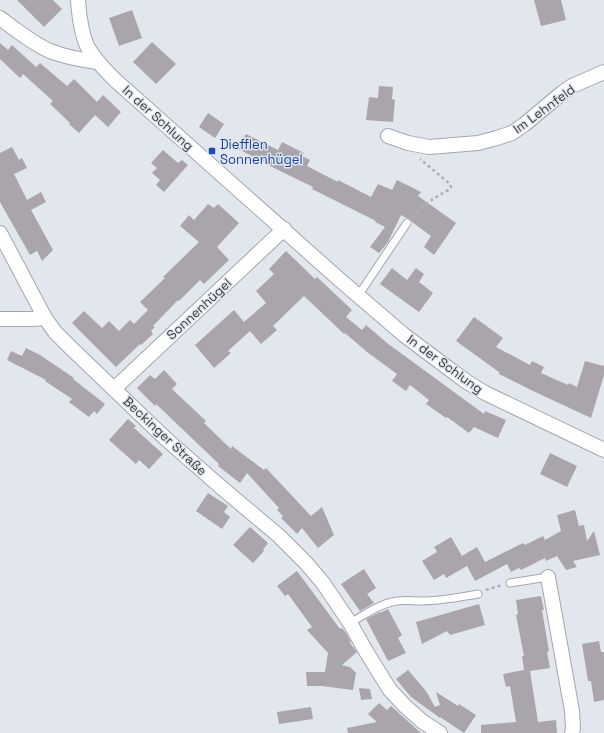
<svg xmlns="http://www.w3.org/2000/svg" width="604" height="733" font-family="'Space Grotesk',sans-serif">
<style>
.building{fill:#aaa5ab}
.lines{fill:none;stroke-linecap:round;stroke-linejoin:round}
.service-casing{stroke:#a2a6ad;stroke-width:9}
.minor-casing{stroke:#a2a6ad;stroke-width:16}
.path{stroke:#aeb1b7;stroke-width:2.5;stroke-dasharray:3 3;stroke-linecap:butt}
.service{stroke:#fff;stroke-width:7}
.minor{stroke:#fff;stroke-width:14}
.transit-dot{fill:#1a4fb4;stroke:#e2e7ee;stroke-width:1.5}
.labels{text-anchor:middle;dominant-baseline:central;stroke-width:3;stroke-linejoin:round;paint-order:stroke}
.street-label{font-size:13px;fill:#393a3d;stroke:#e2e7ee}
.transit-label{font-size:13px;fill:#164399;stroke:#e2e7ee;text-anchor:start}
</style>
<rect width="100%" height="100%" fill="#e2e7ee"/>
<!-- building -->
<g class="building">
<path d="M17,0H53L62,9L44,27Z"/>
<path d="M534,0H561L566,20L541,26Z"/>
<path d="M132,10L142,38L119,46L109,18Z"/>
<path d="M152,42L176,64L156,84L133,62Z"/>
<path d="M0,43L8,50L12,45L36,67L40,63L67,86L74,79L97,102L103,95L121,112L108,127L95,115L79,133L69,124L70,123L50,104L53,101L23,74L20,78L0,59Z"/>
<path d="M379,86L393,87L392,99L395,100L393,122L366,120L369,97L378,98Z"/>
<path d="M208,113L224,124L215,138L199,127Z"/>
<path d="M246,134L278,150L282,142L304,153L302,156L310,160L307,166L338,182V180L371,197L378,184L392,190L397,180L421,192L418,196L456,223L434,255L424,247L431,236L412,222L410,219L406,218L401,215L388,242L379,253L370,247L385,227L375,222L376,221L312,189L313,187L270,166V165L238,149Z"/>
<path d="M12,147L19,160L22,158L27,168L14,174L27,200L41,192L46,202L31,210L53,250L42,261L37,251L30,255L0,202V153Z"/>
<path d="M163,150L178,163L182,160L188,165L164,192L156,185L160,180L152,173L157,168L151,163Z"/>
<path d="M208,204L214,208L218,204L239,223L217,247L229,260L204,284L200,280L179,301L178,300L153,326L155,327L151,331L153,334L141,345L140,344L116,367L72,323L84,311L102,328L109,321L119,331L130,320L134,324L148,310L140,302L165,278L163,277L199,242L180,226L189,215L194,220Z"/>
<path d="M286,251L315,279L317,277L352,310L346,317L362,330L366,325L387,343L484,414L485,411L506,420L498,438L474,427L469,433L447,417L446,418L426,404L429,400L410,385L406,391L392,381L397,374L367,352L345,333L344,334L304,296L273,326L277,330L261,344L250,331L228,351L231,353L214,368L195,345L234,310L244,322L266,303L256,291L274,274L269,269Z"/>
<path d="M392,268L407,280L416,268L424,274L419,282L433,293L419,312L380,284Z"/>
<path d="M474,317L503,338L496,347L530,365L532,361L544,367L541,373L568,385L569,383L577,387L585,361L604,366V375L591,418L533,391L499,374V372L456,341Z"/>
<path d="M26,348L40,355L74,378L73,379L105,404L97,414L94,411L89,417L69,402L72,399L45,381L46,380L7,360L11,351L22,356Z"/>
<path d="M164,370L177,384L172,389L206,421L204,423L231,449L232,446L264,470L266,468L311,516L322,507L334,535L318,548L302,528L297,534L281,518L283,516L277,510L279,508L247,473L240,483L218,466L219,464L156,404L155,406L137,388L150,375L155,379Z"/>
<path d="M128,419L136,426L134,428L163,454L149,469L139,460L136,464L109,440Z"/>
<path d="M550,453L577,466L567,487L540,474Z"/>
<path d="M208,493L228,506L224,512L230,517L222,529L196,511Z"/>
<path d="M575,510L579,526L584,525L587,541L594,531L600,555L573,561L577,567L566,570L557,556L546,561L545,558L521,570L519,568L511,572L507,564L475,581L467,566L446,578L444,574L434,580L422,561L437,552L434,547L451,537L462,556L477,547L485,562L523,543L525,545L543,536L545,540L561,531L557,515Z"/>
<path d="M250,527L268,543L263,550L264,551L253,563L233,545Z"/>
<path d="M364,569L376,588L367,594L374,603L360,611L341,584Z"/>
<path d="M297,571L340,629L342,628L346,633L351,642L350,643L357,652L342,665L350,667L356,673L353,690L322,686H307L306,672H325L328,653L307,630L312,627L288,594L285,596L277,586Z"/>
<path d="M541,596L544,610H542L549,651L547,652L550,668L530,671L538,722L556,720L557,733H481V725L516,722L510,686L506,687L503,674L524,670L522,656H524L516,615L518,614L516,600Z"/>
<path d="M479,604L485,625L450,635L447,631L422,644L416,622Z"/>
<path d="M388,609L402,635L398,638L406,653L388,661L366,619L380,612V613Z"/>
<path d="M599,641L601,652H604V700L594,702L591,681H588L582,644Z"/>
<path d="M408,670L426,691L435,707L440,705L436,692L458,706L459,704L476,715L464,733L440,717V718L411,697L396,679Z"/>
<path d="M359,688L370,689L372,699L361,700Z"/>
<path d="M379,703L387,710L391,706L421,733H348L347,728L377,722L368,714Z"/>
<path d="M311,707L313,719L279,724L277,712Z"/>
</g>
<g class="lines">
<!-- service casing -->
<g class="service-casing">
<g id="service">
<path d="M358,296L407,223"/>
<path d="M510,583L548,577"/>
<path d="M350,623C363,616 377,605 392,602C403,599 411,601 422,601C441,601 460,597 478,594"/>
</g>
</g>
<!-- minor casing -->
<g class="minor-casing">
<g id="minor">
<path d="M78,0C79,15 81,32 87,46C94,59 105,70 115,80L340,280L404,335L444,365L467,382L485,393L604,450"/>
<path d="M0,18C16,30 32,43 50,51C65,57 82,60 98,62"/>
<path d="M388,136L408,143L429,147L478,143L497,138L512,133L525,124L562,93L572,86L604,72"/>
<path d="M0,233L45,318L55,332L71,348L166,439L222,488L279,536L306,563L323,583L350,623L367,653L390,690L405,706L423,722L440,733"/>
<path d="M0,319H32L45,318"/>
<path d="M114,389L284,229"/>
<path d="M548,577L572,711L573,728L572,733"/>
</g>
</g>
<!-- path -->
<g class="path">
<path d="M413,217C423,204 436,197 450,189L451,187L450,184L420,159"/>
<path d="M486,590L502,585"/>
</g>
<!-- service -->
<use href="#service" class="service"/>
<!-- minor -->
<use href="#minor" class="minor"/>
</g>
<!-- markers -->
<rect class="transit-dot" x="208" y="147" width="8" height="8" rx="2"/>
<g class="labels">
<!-- street labels -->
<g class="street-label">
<text transform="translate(544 109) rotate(-36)">Im Lehnfeld</text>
<text transform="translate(158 118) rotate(42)">In der Schlung</text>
<text transform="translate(199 309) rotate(-43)">Sonnenhügel</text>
<text transform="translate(445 364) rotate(36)">In der Schlung</text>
<text transform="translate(165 436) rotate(43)">Beckinger Straße</text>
</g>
<!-- transit labels -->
<g class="transit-label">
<text x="220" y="144">Diefflen<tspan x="220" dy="15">Sonnenhügel</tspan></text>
</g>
</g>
</svg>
